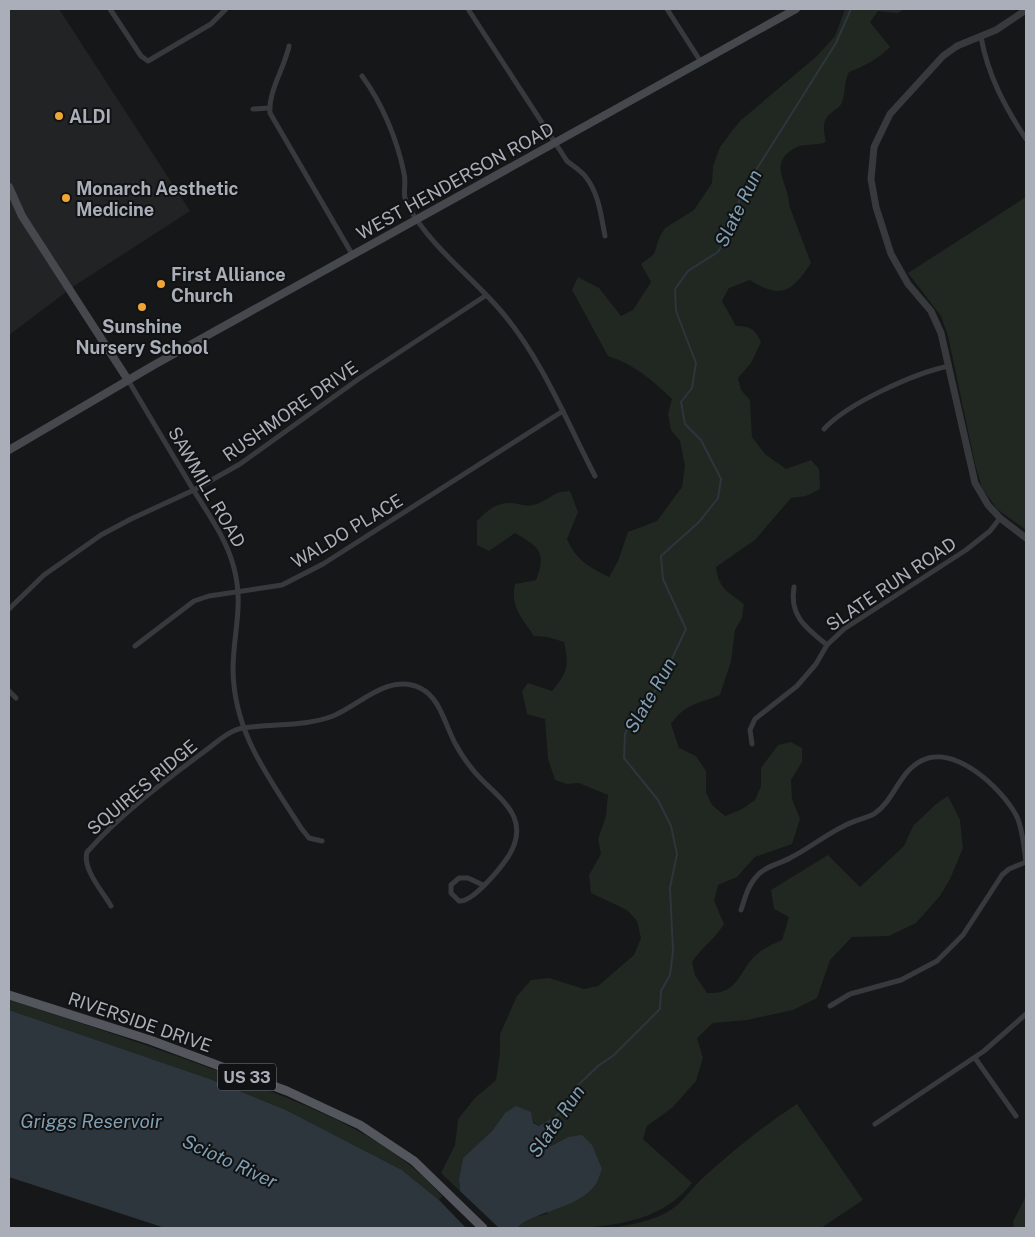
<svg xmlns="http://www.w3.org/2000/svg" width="1035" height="1237" font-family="'Public Sans',sans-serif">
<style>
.built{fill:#222325}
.green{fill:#202821}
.water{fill:#2d363c}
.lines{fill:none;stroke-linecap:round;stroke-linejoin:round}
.stream{stroke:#2d363c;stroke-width:2}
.minor{stroke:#37393d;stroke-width:5}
.tertiary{stroke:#37393d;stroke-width:7}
.secondary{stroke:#45484d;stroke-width:8}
.primary{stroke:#53565c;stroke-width:9}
.poi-dot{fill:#f0a537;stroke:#111213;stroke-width:2}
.labels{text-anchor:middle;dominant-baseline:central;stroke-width:4;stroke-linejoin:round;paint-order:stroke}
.shield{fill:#111213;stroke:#7b7f86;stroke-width:1}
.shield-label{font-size:16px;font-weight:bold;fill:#a9aeb8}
.poi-label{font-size:18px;font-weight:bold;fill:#a9aeb8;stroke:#111213;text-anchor:start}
.street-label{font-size:18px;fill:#a9aeb8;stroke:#111213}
.water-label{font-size:19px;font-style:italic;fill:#809fb3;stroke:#111213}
</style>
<rect width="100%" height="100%" fill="#161718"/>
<!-- built -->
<path class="built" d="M9,9H59L190,211L74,286L9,335Z"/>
<!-- green -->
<g class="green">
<path d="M845,9H905L897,13L878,11L870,22L890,47C878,59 865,66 849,72C843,84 846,97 840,106C838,108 833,111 831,113C821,121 824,131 826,142C816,146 804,143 795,148C766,164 790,185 789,205L811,263C793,290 782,301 750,280L729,288L722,301L736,326C750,326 755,329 761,342L751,363L738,378L741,390L750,400L752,437L765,454L786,469L811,460L819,469L820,489L806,496L791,498L755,540L716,567C719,589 727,591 744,604L742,618L735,630L731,662L720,695C698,704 686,703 671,724L679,748L696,756L706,771V792L712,805L725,816L742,809L755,800L761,786V768L778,745L791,742L802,748V762L791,780L792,799L800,819L792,844L755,857L737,877L718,885L714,901L724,924C716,938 701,948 692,962L695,975L707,993C742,995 738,967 761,951C767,946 775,944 782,940L789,917L774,909L771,890L828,855L860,887L904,846L913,826L936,804L948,796L960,820L963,848L950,879L940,896L916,923L889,936L852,937L830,960L817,998L793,1010L747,1020L713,1023L697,1038L703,1058L696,1081L672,1108L647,1126L643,1139L692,1183C653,1234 576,1228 518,1228C523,1217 536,1217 547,1214L568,1137L551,1146L538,1142L553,1118L539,1126L533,1122L530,1112L505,1113L492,1131L463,1158L459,1179L460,1191L441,1173L455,1145L458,1119L475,1098L496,1080L500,1052V1034L517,996L531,980L549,978L584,989L598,986L634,955L641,938L637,921L627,910L591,893L589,875L601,854L598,839L606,816L608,795L579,783L567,784L555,780L548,759L545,719L527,714L522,691L528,683L552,691C568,672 569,667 564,642L547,637L534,636C522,618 510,607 515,584L536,580C547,552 539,547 515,533L489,551L477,545V521C486,512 496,502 511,503C524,504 527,509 541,502C555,496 552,492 570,491L578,512L567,539C576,560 589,567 609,577L618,561L628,532L657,521L682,487L685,466L680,441L671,430L668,414L672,399C653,381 634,364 608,356L572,290L578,277L599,288L621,316L633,310L651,282L641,264L654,254L659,238L665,228L694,210L712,183L713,166L720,147L732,131L741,120L816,57L835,36Z"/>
<path d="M1026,197V530L997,509L982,488L975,464L948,336L941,316L908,273Z"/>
<path d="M9,1000C85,1024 160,1049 234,1077C308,1106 389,1135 442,1196L439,1200L402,1170L286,1110L210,1079L9,1010Z"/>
<path d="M797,1104L863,1200L821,1228H614C632,1224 653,1221 669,1211C684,1202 691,1188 704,1177C735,1149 762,1127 797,1104Z"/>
<path d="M1026,1196V1228H1014L1013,1222Z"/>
</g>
<!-- water -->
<g class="water">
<path d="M9,1010L210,1079L286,1110L402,1170L439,1200L466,1228H165L9,1177Z"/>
<path d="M516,1106L531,1112L533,1123L539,1126L554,1117L539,1142L551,1146L568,1137L582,1135L592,1145L602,1169C600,1174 598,1180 596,1184C578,1210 526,1213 518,1228H499L460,1191L459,1179L463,1158L492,1131L505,1113Z"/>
</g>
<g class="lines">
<!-- stream -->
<path class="stream" d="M554,1118L566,1106L570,1093L598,1066L614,1055L660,1009L661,991L670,975L673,951L670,888L677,854L671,826L658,800L624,758L625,734L637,713L659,686L686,629L663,579L661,556L699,522L718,498L721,479L701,440L685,424L681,402L692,388L696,363L676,311L675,289L688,271L718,252L732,228L741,194L836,43L851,9"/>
<!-- minor -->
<g class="minor">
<path d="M110,9L141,56L148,61L211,24L226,9"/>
<path d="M468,9L567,161C573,166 580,170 585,176C599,193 601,216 605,236"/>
<path d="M667,9L701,62"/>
<path d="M981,37C988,76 1005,107 1026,139"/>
<path d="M289,46C285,67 268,91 270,113L352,254"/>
<path d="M362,76C382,103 397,139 404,173C407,185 401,194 408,206C431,247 471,276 501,311C542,359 566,420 595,476"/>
<path d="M253,109L269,108"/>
<path d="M128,380C150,417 172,454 194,491C209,515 227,540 234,568C244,606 233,633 233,670C234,733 268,776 301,828L309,838L322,841"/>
<path d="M824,429C848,403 915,373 949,366"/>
<path d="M794,587C789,616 806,628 827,645"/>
<path d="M9,609L44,575L101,535L131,519L194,490L240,464L360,378L485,296"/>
<path d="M135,646L194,601L209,596L282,585L323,564L563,411"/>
<path d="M9,691L16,698"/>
<path d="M752,744L750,730L755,719L797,686L816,664L827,645L844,629L966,550L990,531L1000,518"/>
<path d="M111,906C103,892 82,869 87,852C121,814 163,782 205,751C216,743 229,730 243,728C274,723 304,727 333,716C360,705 388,673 420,688C441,698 445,726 456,745C463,758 472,770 483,781C507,804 530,822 508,857C500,869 472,903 459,901L451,893V885L459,878H468L483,885"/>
<path d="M741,910C745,898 748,885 757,876C765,866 780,864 790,858C808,849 824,836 842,827C852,821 864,819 874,814C894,801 899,772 921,761C954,743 1003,789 1017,817C1023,830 1024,848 1026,862"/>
<path d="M830,1006L850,994L901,980L937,961L963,935L1002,875L1009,869L1026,862"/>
<path d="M975,1058L1016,1116"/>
<path d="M875,1124L984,1051L1026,1014"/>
</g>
<!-- tertiary -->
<path class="tertiary" d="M1026,10L996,30L957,46L943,56L890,114L874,147L871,179L876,207L891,254L908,284L931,311L941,333L975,483L988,505L1000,518L1026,538"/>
<!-- secondary -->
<g class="secondary">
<path d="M9,187L22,216L128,380"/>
<path d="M9,450L154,365L796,9"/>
</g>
<!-- primary -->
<path class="primary" d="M9,995L150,1040L287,1091L360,1125L414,1161L483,1228"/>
</g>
<!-- markers -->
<g class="poi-dot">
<circle cx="59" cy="116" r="5"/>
<circle cx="66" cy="198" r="5"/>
<circle cx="161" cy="284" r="5"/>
<circle cx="142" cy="307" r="5"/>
</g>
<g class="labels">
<!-- shield labels -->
<rect class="shield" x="218" y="1063.5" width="58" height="27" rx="4"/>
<g class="shield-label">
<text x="247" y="1077">US 33</text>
</g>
<!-- poi labels -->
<g class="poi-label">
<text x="69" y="116">ALDI</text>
<text x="76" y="188">Monarch Aesthetic<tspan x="76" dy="21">Medicine</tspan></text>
<text x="171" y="274">First Alliance<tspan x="171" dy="21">Church</tspan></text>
<text x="142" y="326" text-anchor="middle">Sunshine<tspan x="142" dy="21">Nursery School</tspan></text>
</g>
<!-- street labels -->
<g class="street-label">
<text transform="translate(455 181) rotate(-29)">WEST HENDERSON ROAD</text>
<text transform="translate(290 411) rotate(-35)">RUSHMORE DRIVE</text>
<text transform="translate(207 487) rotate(60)">SAWMILL ROAD</text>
<text transform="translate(347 531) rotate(-31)">WALDO PLACE</text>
<text transform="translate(891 584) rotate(-34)">SLATE RUN ROAD</text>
<text transform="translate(142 787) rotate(-40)">SQUIRES RIDGE</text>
<text transform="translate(140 1022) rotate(19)">RIVERSIDE DRIVE</text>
</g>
<!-- water labels -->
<g class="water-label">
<text transform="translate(738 208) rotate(-64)">Slate Run</text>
<text transform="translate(650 695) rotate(-60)">Slate Run</text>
<text x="91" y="1121">Griggs Reservoir</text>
<text transform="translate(556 1121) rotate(-55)">Slate Run</text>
<text transform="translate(230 1161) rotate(25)">Scioto River</text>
</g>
</g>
<!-- border -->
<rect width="1035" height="1237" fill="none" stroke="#a9aeb8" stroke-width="20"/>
</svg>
